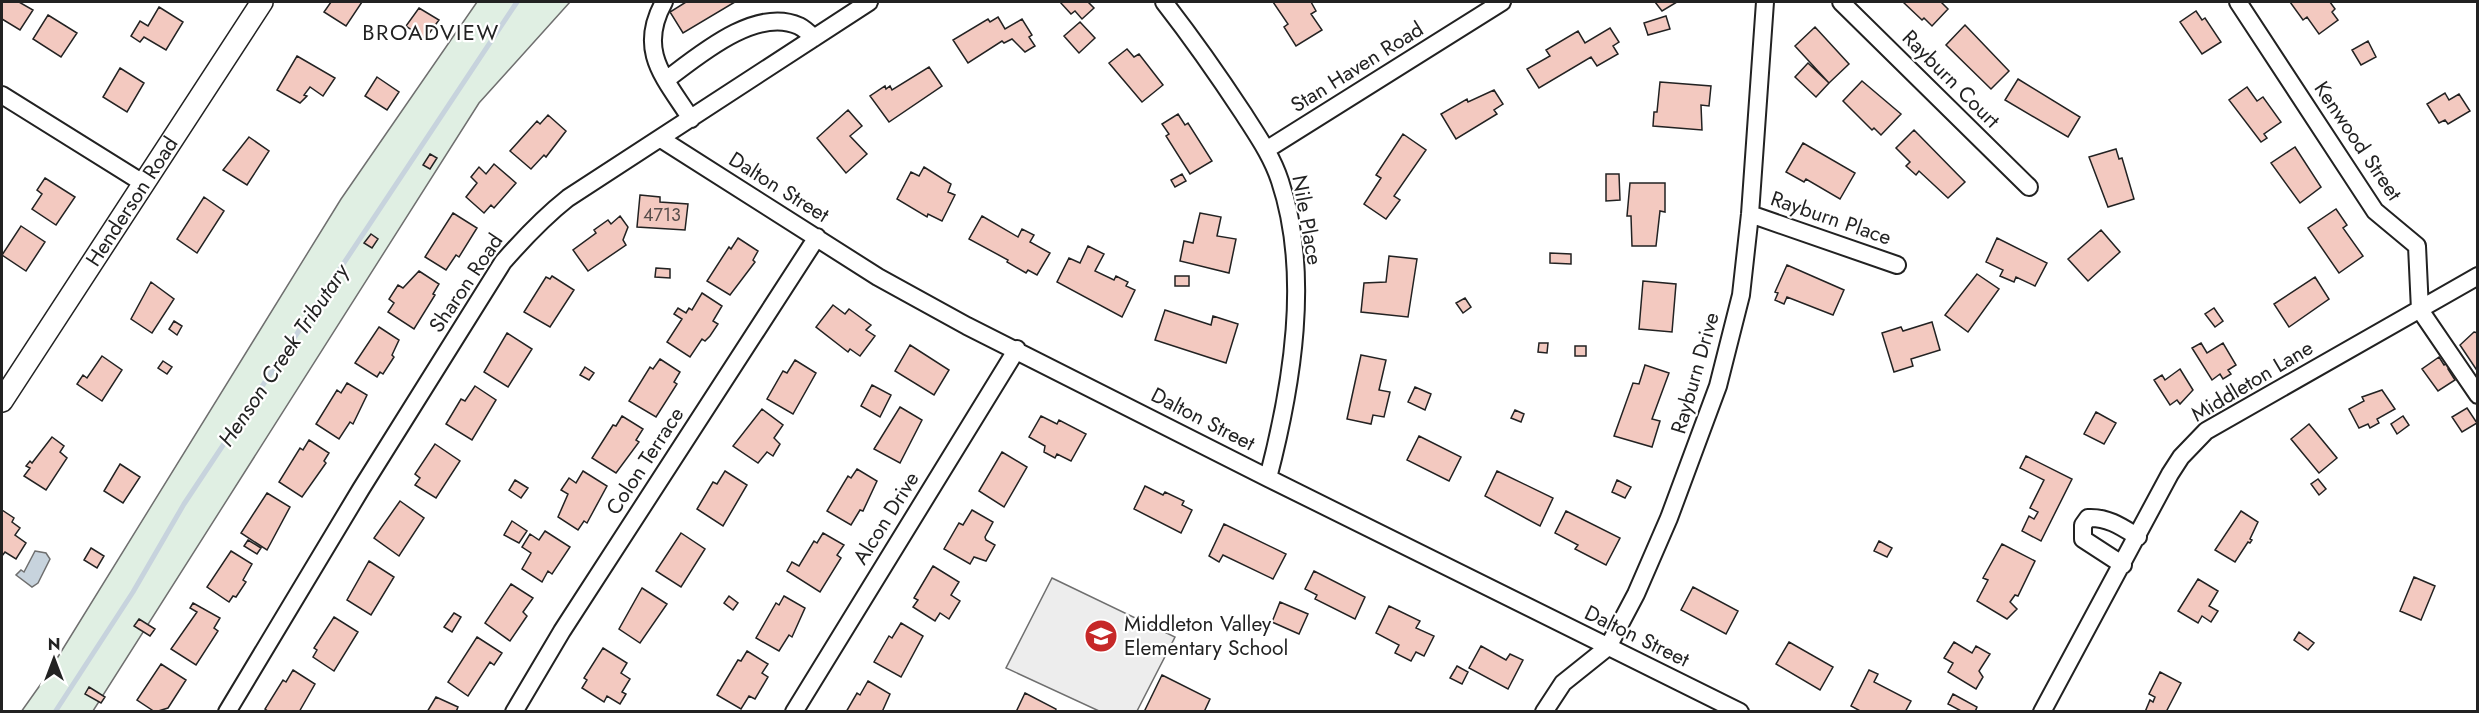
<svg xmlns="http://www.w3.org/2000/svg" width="2479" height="713" font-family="Jost,sans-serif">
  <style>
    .green { fill: #e0efe3; stroke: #6f6f6f; stroke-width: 1.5 }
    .parking { fill: #ededed; stroke: #6f6f6f; stroke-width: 1.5 }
    .water { fill: #c7d3dd; stroke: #6f6f6f; stroke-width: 1.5 }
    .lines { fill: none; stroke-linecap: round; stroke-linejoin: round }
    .stream { stroke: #c7d3dd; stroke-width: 5 }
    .building { fill: #f3c9c0; stroke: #222; stroke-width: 1.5 }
    .minor-casing { stroke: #222; stroke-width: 20 }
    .tertiary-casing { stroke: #222; stroke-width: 24 }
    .minor { stroke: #fff; stroke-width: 16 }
    .tertiary { stroke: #fff; stroke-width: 21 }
    .labels { text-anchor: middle; stroke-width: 4.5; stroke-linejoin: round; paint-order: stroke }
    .number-label { font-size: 18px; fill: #564c4a }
    .street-label { font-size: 21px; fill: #222; stroke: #fff }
    .poi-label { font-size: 21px; fill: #222; stroke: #fff; text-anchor: start }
    .neighbourhood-label { font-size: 22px; letter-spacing: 1.5px; fill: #222; stroke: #fff }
    .water-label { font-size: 22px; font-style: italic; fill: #222; stroke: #fff }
  </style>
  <rect width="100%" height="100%" fill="#fff"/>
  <path class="green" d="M477,2H570L479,103L93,711L21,712L43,681L341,199Z"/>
  <path class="parking" d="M1052,578L1175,637L1137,711H1099L1006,668Z"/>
  <path class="water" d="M35,551L46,553L50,559L38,583L32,587L16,575L21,570L24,572Z"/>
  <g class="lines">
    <path class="stream" d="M55,712L133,592L184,504L517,2"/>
  </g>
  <path class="building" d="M2,2H19L33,10L20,30L2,19Z
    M331,2H362L346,26L324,12Z
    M686,2H735L683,33L670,12Z
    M1060,2H1088L1094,8L1082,19L1075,11L1071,14Z
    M1273,2H1311L1316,11L1311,14L1322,30L1296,46L1284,27L1288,24Z
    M1655,2H1677L1662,11Z
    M1903,2H1941L1948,9L1932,26L1924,18L1922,20Z
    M2290,2H2330L2335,9L2332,12L2338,20L2319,34L2307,17L2303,20Z
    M159,7L183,22L166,50L144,37L140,42L131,36L140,21L148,26Z
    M419,8L439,20L425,39L406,26Z
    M2196,11L2202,20L2205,18L2221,42L2202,54L2180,22Z
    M48,15L77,33L61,57L33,39Z
    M1666,16L1670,29L1648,35L1644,23Z
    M998,17L1005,29L1022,19L1032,35L1029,37L1035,46L1025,52L1012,39L1004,43L1002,41L968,63L953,40L988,19L990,22Z
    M1080,22L1095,38L1079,53L1064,36Z
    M1965,25L2009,71L1991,89L1946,45Z
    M1815,27L1849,64L1829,83L1795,46Z
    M1610,28L1619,42L1613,46L1618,54L1597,66L1591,57L1539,88L1527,69L1550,56L1546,50L1578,31L1585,43Z
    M2368,41L2376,57L2361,65L2352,50Z
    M1127,49L1134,57L1139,54L1163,85L1142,102L1109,63Z
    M297,56L335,78L323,96L310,87L304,95L307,96L300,103L277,90Z
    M1808,63L1829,83L1816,97L1795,77Z
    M929,67L942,86L889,122L870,96L885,86L886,89L890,86L892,90Z
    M120,68L144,83L127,112L103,97Z
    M377,77L399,92L387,110L365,96Z
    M2018,79L2080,117L2068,137L2005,100Z
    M1862,81L1901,114L1881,135L1874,128L1872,130L1843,101Z
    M1660,82L1711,86L1709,106L1701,105L1702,130L1653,126L1654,112H1657Z
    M2247,87L2257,101L2263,97L2281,122L2264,134L2267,138L2261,142L2229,100Z
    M1494,90L1503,104L1494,110L1497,114L1456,139L1441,114L1467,99L1468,102Z
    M2445,93L2449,100L2459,94L2470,111L2448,124L2445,120L2439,123L2427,104Z
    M848,110L862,126L850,136L867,154L846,173L817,138Z
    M1178,114L1185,125L1188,123L1212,161L1190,174L1166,136L1169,134L1162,124Z
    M548,115L566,131L546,157L544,155L531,169L510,151L537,121L540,124Z
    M1914,130L1965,182L1948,198L1919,171L1916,175L1906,166L1910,162L1896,148Z
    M1403,134L1426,150L1394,196L1400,200L1386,219L1364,204L1381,178L1376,175Z
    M249,137L269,151L247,185L223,170Z
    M1803,143L1855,173L1840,199L1806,179L1804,182L1786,172Z
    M2295,147L2321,187L2300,203L2271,163Z
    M2116,149L2119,159L2122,158L2134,199L2108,207L2089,157Z
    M430,154L437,158L430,169L423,165Z
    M494,164L516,183L494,208L491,205L484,213L466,197L477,183L471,177L479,167L486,174Z
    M924,167L951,184L948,192L955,195L942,221L928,214L927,217L897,199L911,172L919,176Z
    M1182,174L1186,181L1175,187L1171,180Z
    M1606,174H1619L1620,200L1606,201Z
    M45,178L75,197L56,225L32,209L42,194L37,190Z
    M1630,183H1665V212L1660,211L1656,246H1632L1631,216H1627Z
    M640,195L660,197V202L688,204L685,230L637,227Z
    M204,197L224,211L197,253L177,239Z
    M2336,209L2347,225L2343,228L2363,256L2339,273L2308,228Z
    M453,213L477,228L459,257L456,255L446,270L425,257Z
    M1200,213L1221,217L1217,236L1236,239L1229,273L1180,261L1184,241L1193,243Z
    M620,216L628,227L623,240L626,245L588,271L573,250L596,233L594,230L608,220L611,224Z
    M982,216L1018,237L1022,229L1034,235L1030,242L1050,253L1037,275L1028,270L1026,273L1007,262L1008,260L969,239Z
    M21,226L45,242L26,271L2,255Z
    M2101,230L2120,252L2088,281L2068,259Z
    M371,234L378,239L372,248L364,243Z
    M738,238L758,251L753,260L755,262L730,295L707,281L729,247L731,249Z
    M1997,238L2047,263L2035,286L2016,277L2014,282L2000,276L2003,270L1986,262Z
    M1088,246L1104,254L1095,271L1114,280L1116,276L1128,282L1126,286L1135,290L1122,317L1057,282L1069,258L1080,263Z
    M1550,253L1571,254V264L1550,263Z
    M1389,256L1417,259L1408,317L1361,312L1364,283L1386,282Z
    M1787,265L1844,290L1833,315L1787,297L1784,304L1775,300L1778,293L1775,292Z
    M656,268L670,269V278L655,277Z
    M419,271L439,284L433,294L435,295L414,329L388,312L394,303L389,299L398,285L403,288Z
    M1977,274L1999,289L1968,332L1945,315Z
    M552,276L574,290L550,327L524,312L546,277L550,279Z
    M1175,276H1189V286H1175Z
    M2315,277L2329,299L2289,327L2274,304Z
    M1643,281L1676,284L1672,332L1639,329Z
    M151,282L174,299L152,333L131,319Z
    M702,293L722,306L713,321L718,324L710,336L705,341L702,339L690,357L667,342L682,319L674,314L678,308L686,313L689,308L692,310Z
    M1465,298L1471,307L1463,313L1456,303Z
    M833,305L845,314L849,309L871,325L866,330L875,336L860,356L850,349L848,352L816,327Z
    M2214,308L2223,321L2215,327L2205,314Z
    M1165,310L1211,325L1213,316L1238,324L1226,363L1155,340Z
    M174,321L182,326L177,335L169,329Z
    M1932,322L1940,350L1911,359L1913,366L1894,372L1882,333L1901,327L1903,331Z
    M379,327L399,340L392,355L394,357L383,374L380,372L377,377L355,363Z
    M2474,332L2478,333V372L2460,345Z
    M507,333L532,349L508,387L484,372Z
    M1539,343H1548L1547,353L1538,352Z
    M2201,343L2207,353L2223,343L2236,365L2228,370L2231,374L2223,379L2220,374L2212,380L2192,348Z
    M910,345L949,370L934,395L895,371Z
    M1575,346H1586V356H1575Z
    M1361,355L1386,360L1379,390L1390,392L1384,417L1373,415L1371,424L1347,419Z
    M102,356L122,370L102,401L77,384L83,375L87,378Z
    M2439,357L2444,365L2448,363L2451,367L2448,369L2455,380L2438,391L2422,369Z
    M660,359L680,372L674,382L677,384L656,417L629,401L650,367L653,369Z
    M795,360L816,373L793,414L767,399L783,371L787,373Z
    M163,361L172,367L167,374L158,368Z
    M1645,365L1669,373L1652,419L1660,421L1652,447L1614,436L1633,383L1639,384Z
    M585,367L594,373L589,380L580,375Z
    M2180,369L2193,390L2180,404L2177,400L2170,405L2154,380L2162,375L2165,380Z
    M347,383L367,395L353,424L350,422L339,439L316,424L337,390L341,393Z
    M872,385L891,395L880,417L861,406Z
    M475,386L496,400L472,440L446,424L461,399L465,401Z
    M1415,387L1431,394L1425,410L1408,402Z
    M2382,390L2395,409L2377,419L2379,423L2370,428L2368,424L2359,428L2349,409L2364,401L2362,397Z
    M900,407L922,420L900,463L874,449Z
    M2467,408L2477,423L2462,432L2452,417Z
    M762,409L783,425L774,438L780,444L773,456L767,452L758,463L733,446Z
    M1515,410L1524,414L1521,422L1511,418Z
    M2096,412L2116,423L2104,444L2084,434Z
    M622,416L643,429L636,440L639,442L616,473L592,458L613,425L616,426Z
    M1041,416L1057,424L1059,420L1086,434L1071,461L1057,454L1055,458L1044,452L1045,446L1029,437Z
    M2403,416L2409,425L2397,434L2391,424Z
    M2309,424L2337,458L2319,473L2291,439Z
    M1419,436L1461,457L1449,481L1407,460Z
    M52,437L64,446L60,452L67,458L46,490L24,476L30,468L26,466L30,461L32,463Z
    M309,440L329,453L324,461L326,463L302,497L279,482L300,448L303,450Z
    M435,444L460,461L436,498L415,485L420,478L415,474Z
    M1002,452L1027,467L1004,507L979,491Z
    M2026,456L2072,479L2041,541L2022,531L2029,516L2034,519L2038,512L2030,508L2044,480L2020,468Z
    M120,464L140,477L123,503L104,491Z
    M857,469L877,481L863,511L860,510L851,525L827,511L848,476L851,478Z
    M583,471L607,486L587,523L584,521L578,530L558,517L568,494L561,490L569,478L576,483Z
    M725,471L747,485L723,526L697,509L713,482L717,484Z
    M1497,471L1553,498L1540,526L1485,496Z
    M2318,479L2326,489L2319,495L2311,484Z
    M515,480L528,488L521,498L509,490Z
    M1617,480L1631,487L1625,498L1612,492Z
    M1145,486L1163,495L1165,492L1184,501L1182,505L1192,510L1181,533L1134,509Z
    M267,493L290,507L267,550L241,533Z
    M400,501L424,518L399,556L374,538Z
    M2,510L14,518L12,522L20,528L15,535L26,543L16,559L5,552L2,556Z
    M972,510L993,522L985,537L986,540L995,545L986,561L974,557L970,564L944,549L959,523L963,525Z
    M1566,511L1620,538L1606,565L1575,549L1578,545L1555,533Z
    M2241,511L2258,522L2250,539L2252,540L2250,543L2248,542L2235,562L2215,550Z
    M512,521L527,531L519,543L504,535Z
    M1224,524L1286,554L1273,579L1223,555L1219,562L1209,556Z
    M545,531L570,547L552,574L548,571L542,582L522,569L531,553L522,547L530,534L539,540Z
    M681,533L705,549L681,587L656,571Z
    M823,533L844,545L837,555L841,558L820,592L787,571L792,562L799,566L814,541L817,543Z
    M248,540L261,548L257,554L244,546Z
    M1879,541L1892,548L1887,557L1874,551Z
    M2002,544L2035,561L2018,596L2015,595L2010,602L2017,609L2007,619L1977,601L1988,580L1983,578Z
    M91,548L104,556L97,568L84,560Z
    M231,551L252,564L243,580L246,582L236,597L233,596L229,602L207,587Z
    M369,561L394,577L371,615L347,600Z
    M933,566L959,582L951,595L960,601L949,619L940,613L935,621L913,607L918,600L914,598Z
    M1314,571L1365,597L1355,619L1315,599L1317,595L1305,589Z
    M2414,577L2435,586L2421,620L2400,611Z
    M2198,579L2218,591L2209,606L2218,611L2211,622L2202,616L2198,623L2178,611Z
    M511,584L533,598L523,612L527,616L510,641L485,623Z
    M1693,587L1738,611L1726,634L1681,610Z
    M642,588L667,604L640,643L619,629Z
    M729,596L738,603L733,610L724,603Z
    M784,596L805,608L792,637L789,635L779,651L756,638L776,603L779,605Z
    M1280,602L1308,614L1299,634L1272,622Z
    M193,603L220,618L214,628L218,631L196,665L171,649L197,612L190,608Z
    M1389,606L1420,621L1416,628L1434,636L1424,656L1416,652L1411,661L1395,653L1399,645L1376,633Z
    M454,613L461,617L452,632L444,627Z
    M334,617L358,632L334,671L313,657L317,650L314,648Z
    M139,619L155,629L150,636L134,626Z
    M901,623L923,636L901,677L874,662L889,636L892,638Z
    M2299,632L2314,643L2308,650L2294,640Z
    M477,637L502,653L494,665L490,662L468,696L448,682Z
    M1789,642L1833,667L1820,690L1776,664Z
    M1954,642L1972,653L1976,646L1990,654L1979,671L1983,677L1976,689L1948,672L1953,663L1944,658Z
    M1481,646L1506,660L1510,654L1523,660L1508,689L1469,668Z
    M603,648L627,663L621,673L630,679L622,692L626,694L620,704L607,696L604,702L582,688L587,680L584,678Z
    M747,651L768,664L762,673L768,677L755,699L749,696L741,709L717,695L738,660L741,661Z
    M161,664L186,680L168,708L155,712L137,700Z
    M1457,666L1468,672L1462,684L1450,678Z
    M293,670L315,684L299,712H269L265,709L283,680L286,682Z
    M1869,670L1878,674L1874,682L1911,701L1905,712H1862L1851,706Z
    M2160,672L2181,683L2166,712H2145L2150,700L2153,702L2155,697L2149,694Z
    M1162,675L1210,699L1204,712H1144Z
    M868,681L890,694L882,712H846L857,693L860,695Z
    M89,687L105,697L101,703L85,694Z
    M1025,693L1056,709L1055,712H1016Z
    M1953,694L1977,707L1975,712H1963L1948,704Z
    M436,697L458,707L456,712H427Z"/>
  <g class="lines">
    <g class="minor-casing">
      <path id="minor" d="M664,2C637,51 664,77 691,119
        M1164,2C1192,38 1218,75 1243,113C1257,135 1272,156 1280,181C1311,274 1292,386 1268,478
        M1841,2L2029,187
        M2238,2L2375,211L2417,246L2420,310L2478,395
        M666,80C698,56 756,6 799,26C805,29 810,34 814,38
        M2,95L143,183
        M661,139L878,277L967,326L1268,478L1740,712
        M1266,150L1502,2
        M1750,214L1897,265
        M2123,565L2083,539V525L2088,518C2108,517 2122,527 2138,537
        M227,712L361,489L503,262C524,238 544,217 568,198L869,2
        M514,712L562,631L817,237
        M794,712L1017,349
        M1544,712L1563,683L1608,647L1636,594L1669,518L1718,386L1741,295L1750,214L1765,2
        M2042,712L2170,474L2181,457L2206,431L2478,276"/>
    </g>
    <g class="tertiary-casing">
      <g id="tertiary">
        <path id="s1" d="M2,401L262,2"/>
      </g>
    </g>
    <use href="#minor" class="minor"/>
    <use href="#tertiary" class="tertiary"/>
  </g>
  <defs>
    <g id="school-disc" transform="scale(1.725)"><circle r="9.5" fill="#c62828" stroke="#fff"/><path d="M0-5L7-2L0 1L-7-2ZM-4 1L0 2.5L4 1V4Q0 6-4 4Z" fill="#fff"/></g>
  </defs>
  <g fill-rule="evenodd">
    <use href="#school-disc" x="1101" y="636"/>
  </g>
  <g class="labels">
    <g class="number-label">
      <text x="662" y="221">4713</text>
    </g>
    <g class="street-label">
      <text transform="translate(1357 67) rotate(-32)" y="7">Stan Haven Road</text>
      <text transform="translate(1951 79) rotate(45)" y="7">Rayburn Court</text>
      <text transform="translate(2358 141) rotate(56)" y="7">Kenwood Street</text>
      <text transform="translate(779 187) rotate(32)" y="7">Dalton Street</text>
      <text dy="7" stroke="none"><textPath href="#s1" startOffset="238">Henderson Road</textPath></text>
      <text transform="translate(1831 218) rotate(19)" y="7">Rayburn Place</text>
      <text transform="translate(1307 220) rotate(80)" y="7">Nile Place</text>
      <text transform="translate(466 283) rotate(-56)" y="7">Sharon Road</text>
      <text transform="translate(1695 373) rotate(-74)" y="7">Rayburn Drive</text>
      <text transform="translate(2252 381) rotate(-31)" y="7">Middleton Lane</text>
      <text transform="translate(1203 419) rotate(27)" y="7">Dalton Street</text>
      <text transform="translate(645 461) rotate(-57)" y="7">Colon Terrace</text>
      <text transform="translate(886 518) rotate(-58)" y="7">Alcon Drive</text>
      <text transform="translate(1637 636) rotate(26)" y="7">Dalton Street</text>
    </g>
    <g class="poi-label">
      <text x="1124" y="631">Middleton Valley<tspan x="1124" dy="24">Elementary School</tspan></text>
    </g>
    <g class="neighbourhood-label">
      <text x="431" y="40">BROADVIEW</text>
    </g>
    <g class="water-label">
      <text transform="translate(283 355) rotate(-56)" y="8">Henson Creek Tributary</text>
    </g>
  </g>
  <rect width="2479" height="713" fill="none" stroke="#222222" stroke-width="6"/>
  <g transform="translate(54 659)" stroke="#ffffff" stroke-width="4.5" paint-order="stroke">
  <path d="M0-4.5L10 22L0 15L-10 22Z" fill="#222222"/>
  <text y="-9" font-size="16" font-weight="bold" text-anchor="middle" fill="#222222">N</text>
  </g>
</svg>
